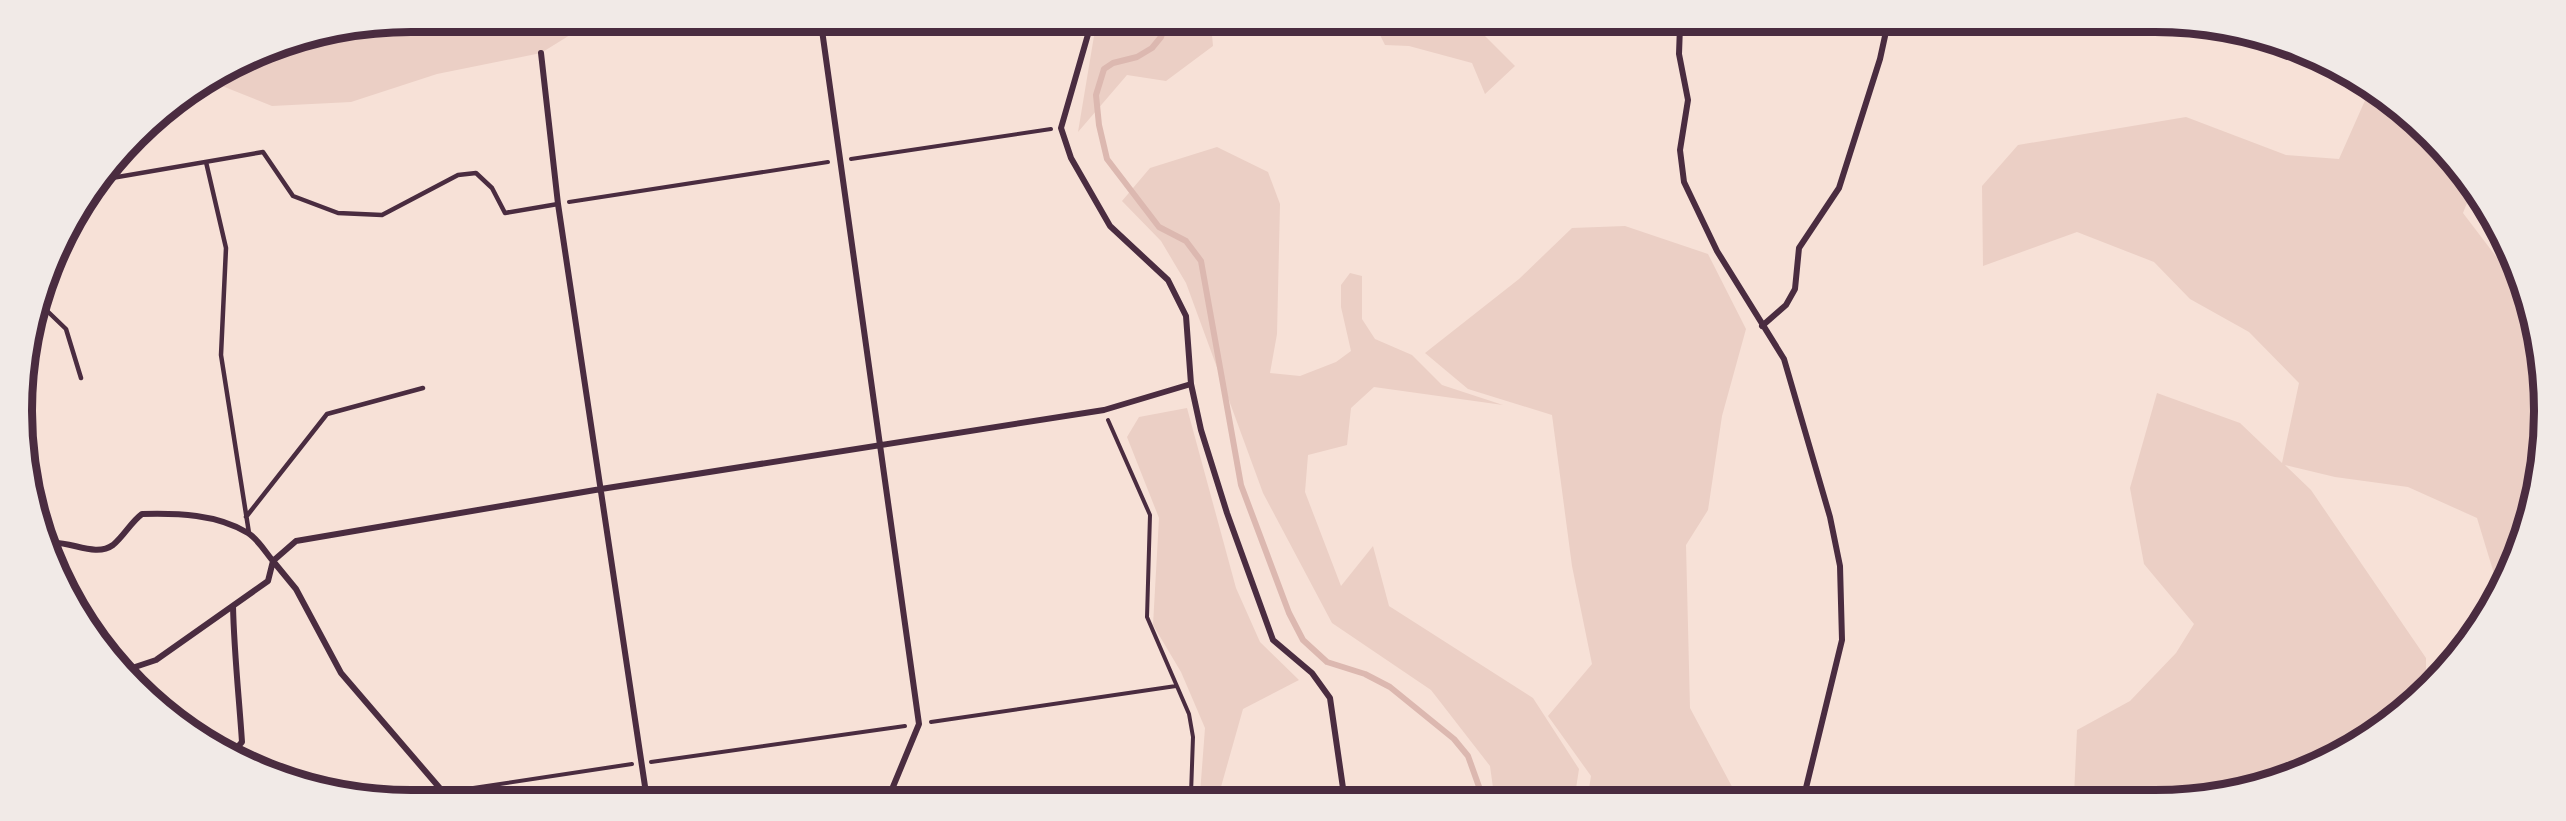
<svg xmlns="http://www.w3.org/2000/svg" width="2566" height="821" font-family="Ubuntu,sans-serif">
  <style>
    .green { fill: #ebcfc5 }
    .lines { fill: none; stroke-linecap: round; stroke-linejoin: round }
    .stream { stroke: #dcb8b0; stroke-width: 6 }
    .path { stroke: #4a2c40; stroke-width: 4 }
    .service { stroke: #4a2c40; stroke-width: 4.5 }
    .minor { stroke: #4a2c40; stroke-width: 6 }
    .rim { fill: none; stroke: #4a2c40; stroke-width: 8 }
  </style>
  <rect width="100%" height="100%" fill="#f7e1d7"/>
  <path class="green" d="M410,21L591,22L541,53L437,74L351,102L272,106L212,82L262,51Z
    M1096,24H1211L1213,46L1166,81L1127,75L1078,132Z
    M1375,25H1474L1515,66L1485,94L1472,63L1409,46L1385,45Z
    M2371,87L2473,188L2463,213L2517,284L2538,335L2537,487L2499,590L2477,518L2408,487L2335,477L2285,465L2311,490L2426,658V687L2413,703L2327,760L2207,797L2074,796L2077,730L2130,701L2176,653L2194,624L2144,564L2130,488L2157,393L2240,423L2282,463L2299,383L2249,332L2190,299L2154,262L2077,232L1983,266L1982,186L2018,145L2186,117L2286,155L2339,159Z
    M1217,147L1268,172L1280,204L1277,334L1270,373L1300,376L1336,362L1351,351L1341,307V285L1350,273L1362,276V319L1375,339L1412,355L1442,385L1503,405L1374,387L1351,408L1347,445L1308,455L1305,492L1341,586L1373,546L1389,606L1533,698L1579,769L1575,795H1494L1490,766L1431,690L1332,623L1263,493L1186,283L1161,241L1122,201L1150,168Z
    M1625,226L1708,254L1746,329L1722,416L1708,510L1686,545L1690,708L1737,796L1588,795L1591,776L1548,716L1592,664L1572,566L1552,415L1468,389L1425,353L1519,279L1572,228Z
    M1187,408L1236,588L1260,642L1299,680L1243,709L1219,794H1200L1205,728L1181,672L1153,625L1159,518L1127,437L1139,417Z"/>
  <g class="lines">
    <path class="stream" d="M1166,24L1161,37L1152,48L1137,57L1113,63L1104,69L1096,95L1099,125L1107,159L1159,227L1186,241L1201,261L1241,485L1289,613L1303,640L1327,662L1365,674L1390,687L1454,739L1468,756L1482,795"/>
    <path class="path" d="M851,159L1051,129
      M569,202L828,162
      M1108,420L1150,515L1147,617L1189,714L1193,737L1191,794
      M931,722L1176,686
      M651,762L905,726
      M453,791L632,764"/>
    <path class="service" d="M206,162L226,248L221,355L249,533
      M106,179L263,152L293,196L338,213L382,215L458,175L476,173L492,188L505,213L558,204
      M41,305L66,329L81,378
      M246,517L327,414L423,388"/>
    <path class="minor" d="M821,23L919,724L890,794
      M1091,24L1061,128L1071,158L1110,226L1168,280L1186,316L1191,384L1201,430L1227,513L1273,640L1312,673L1330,698L1344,795
      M1680,26L1679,54L1688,100L1680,150L1684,182L1717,251L1784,359L1830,517L1840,566L1842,640L1804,796
      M541,53L558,204L646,793
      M1762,326L1786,305L1795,289L1799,248L1839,188L1880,59L1887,27
      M49,543C70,540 95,558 113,545C124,536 131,522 142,514C177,513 217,514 248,533C258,539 266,553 273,561L268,581L156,660L129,669
      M233,606C234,652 239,697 242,742L234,751
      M444,793L341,673L296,589L273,561L296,541L601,489L1104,410L1191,384"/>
  </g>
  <path d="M0 0H2566V821H0ZM411 32H2155A379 379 0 0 1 2534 411V411A379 379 0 0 1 2155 790H411A379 379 0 0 1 32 411V411A379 379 0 0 1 411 32Z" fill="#f1eae7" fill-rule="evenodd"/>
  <path class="rim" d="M411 32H2155A379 379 0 0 1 2534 411V411A379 379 0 0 1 2155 790H411A379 379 0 0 1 32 411V411A379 379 0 0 1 411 32Z"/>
</svg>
